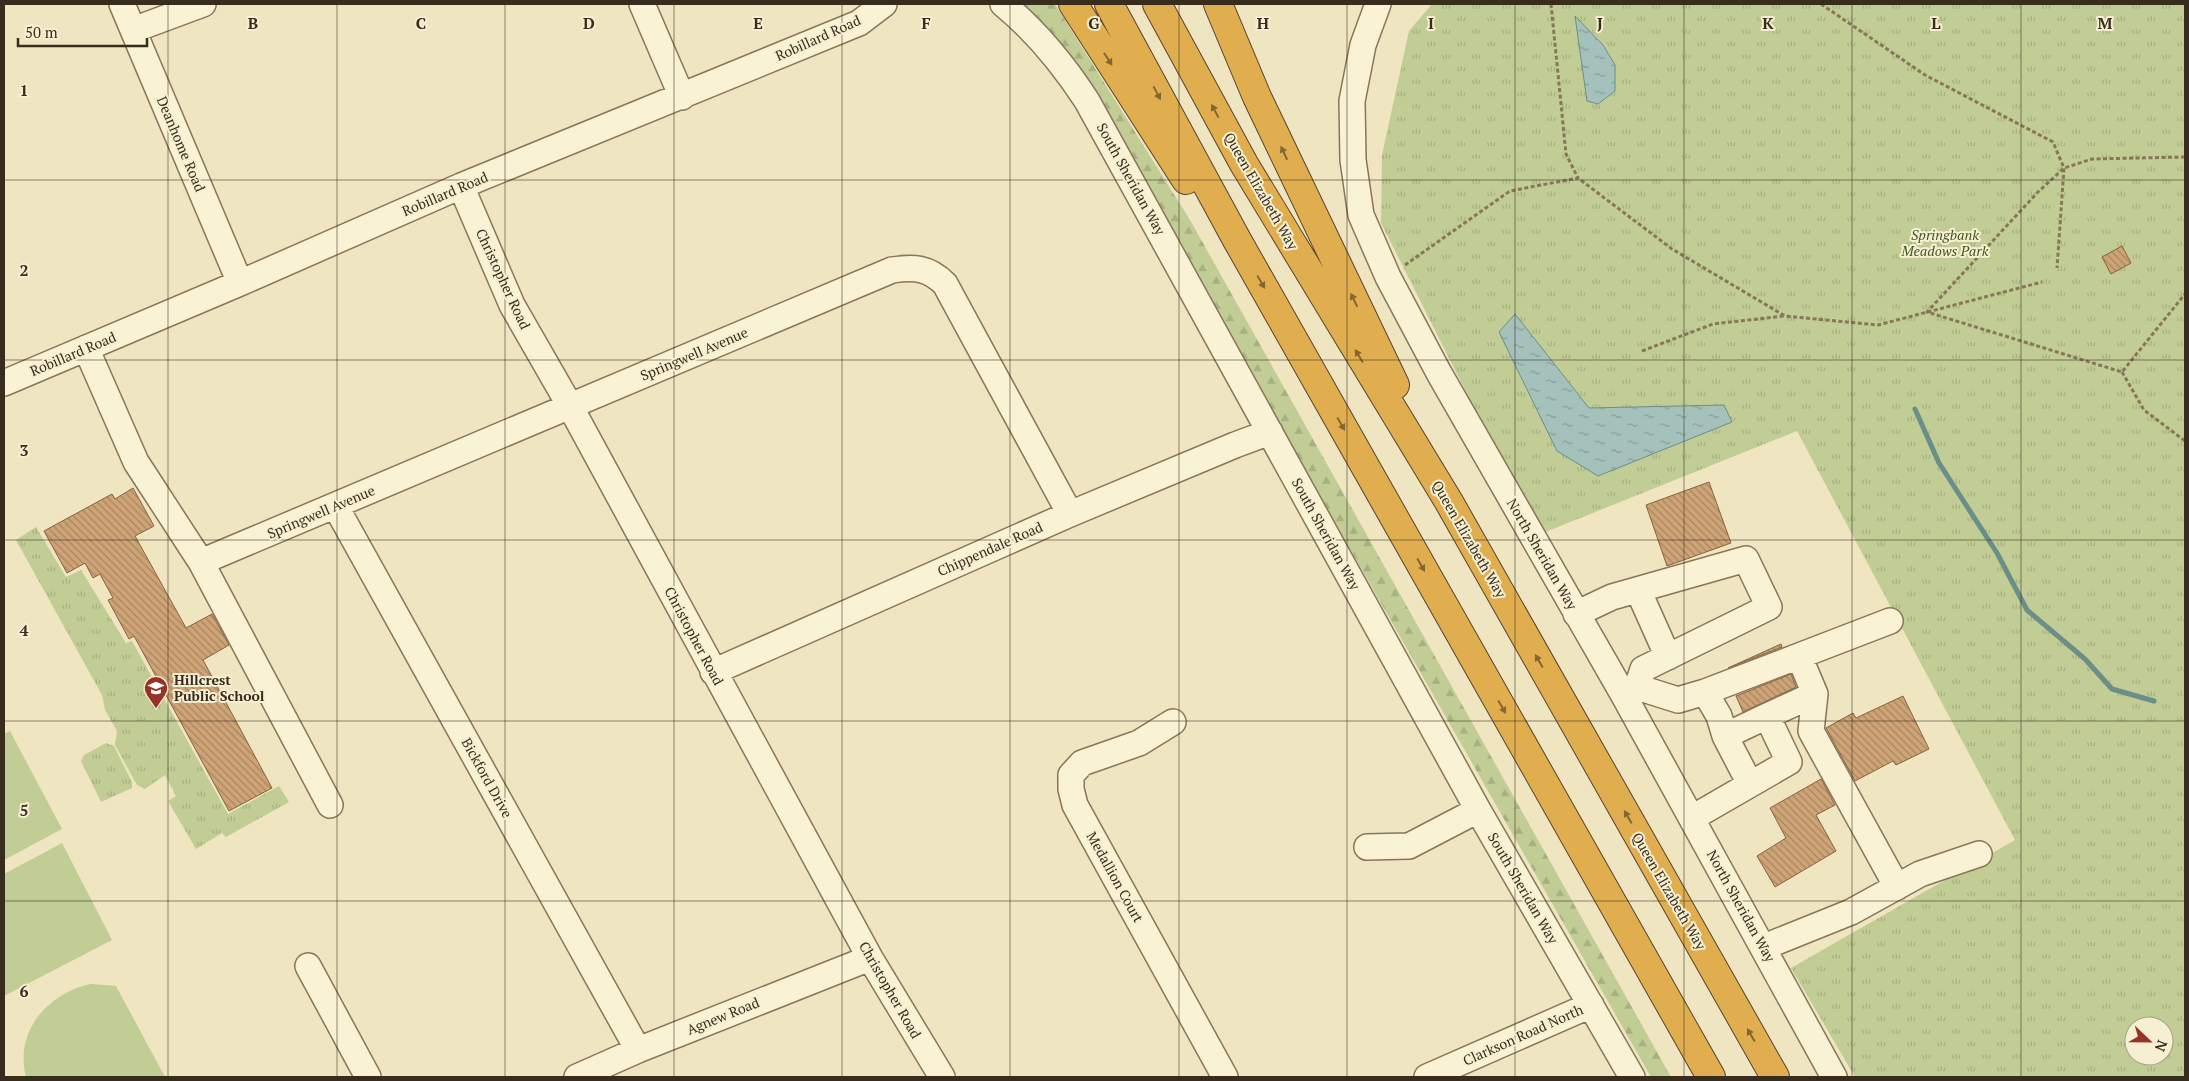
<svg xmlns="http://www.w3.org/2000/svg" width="2189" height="1081" font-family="'PT Serif',serif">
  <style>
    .forest { fill: url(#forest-firs) }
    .park { fill: url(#park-tufts); fill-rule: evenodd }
    .pitch { fill: #c1cd95 }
    .water { fill: url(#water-ripples); stroke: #6a8f89 }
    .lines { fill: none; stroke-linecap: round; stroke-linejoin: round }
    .stream { stroke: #6a8f89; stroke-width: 5 }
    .building { fill: url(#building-back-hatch); stroke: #88623d }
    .minor-casing { stroke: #897658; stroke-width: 28 }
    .highway-casing { stroke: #56442d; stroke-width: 30 }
    .path { stroke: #897658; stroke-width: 3; stroke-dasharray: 4 2.5; stroke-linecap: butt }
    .minor { stroke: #f9f2d4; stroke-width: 25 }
    .highway { stroke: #e1ae4f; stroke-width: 28 }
    .oneway { fill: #846634 }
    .grid { fill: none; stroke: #382c1d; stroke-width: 1; stroke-opacity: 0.55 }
    .labels { text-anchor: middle; stroke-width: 4; stroke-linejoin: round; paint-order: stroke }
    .street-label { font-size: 14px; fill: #382c1d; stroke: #f6efd1 }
    .park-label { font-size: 14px; font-style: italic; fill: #445523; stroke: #f6efd1 }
    .poi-label { font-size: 14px; font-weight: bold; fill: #382c1d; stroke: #f6efd1; text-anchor: start }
    .grid-label { font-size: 16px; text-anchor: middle; font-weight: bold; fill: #382c1d; stroke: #f6efd1; stroke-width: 4; stroke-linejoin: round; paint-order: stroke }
  </style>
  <defs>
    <pattern id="forest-firs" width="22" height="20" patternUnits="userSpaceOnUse" patternTransform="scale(1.25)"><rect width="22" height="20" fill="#c1cd95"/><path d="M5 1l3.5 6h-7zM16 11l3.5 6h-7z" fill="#a7b080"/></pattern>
    <pattern id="park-tufts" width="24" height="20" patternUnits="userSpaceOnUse" patternTransform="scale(1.25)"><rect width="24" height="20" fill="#c1cd95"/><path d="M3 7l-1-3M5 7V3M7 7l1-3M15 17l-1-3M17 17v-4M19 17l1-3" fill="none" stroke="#a7b080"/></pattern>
    <pattern id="water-ripples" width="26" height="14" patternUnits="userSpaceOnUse" patternTransform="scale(1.25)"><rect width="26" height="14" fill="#a4c1bb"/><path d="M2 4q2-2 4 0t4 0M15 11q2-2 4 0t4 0" fill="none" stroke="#879d97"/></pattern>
    <pattern id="building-back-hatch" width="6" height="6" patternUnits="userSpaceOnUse" patternTransform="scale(1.25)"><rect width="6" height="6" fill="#cea376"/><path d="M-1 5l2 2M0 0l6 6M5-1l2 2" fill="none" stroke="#a88560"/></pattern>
  </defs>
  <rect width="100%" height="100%" fill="#efe5c1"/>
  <path class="forest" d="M1019,4H1055L1190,220L1671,1077H1651L1166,226Z"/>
  <path class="park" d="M1432,4H2185V1077H1855L1791,968L2015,840L1797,431L1538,535L1381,223L1382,155L1409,31ZM2134,1026H2164V1056H2134Z
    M36,527L66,577L81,570L126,643L132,641L228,814L279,786L289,802L226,837L222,833L196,849L168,801L176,796L165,775L145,789L137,785L115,745L117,731L105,710L102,695L16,540Z
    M106,743L114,746L132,782V788L101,802L81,761L84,755Z"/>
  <path class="pitch" d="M10,731L62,829L4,860V734Z
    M62,843L112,940L4,996V874Z
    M91,984L116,986L165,1077H26C14,1031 48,993 91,984Z"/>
  <path class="water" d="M1575,16L1603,45L1615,65V91L1598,104L1587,101Z
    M1515,314L1589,408L1724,405L1732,422L1598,476L1557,451L1499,332Z"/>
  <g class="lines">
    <path class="stream" d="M1915,409L1939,463L1997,553L2027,610L2085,659L2112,689L2154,701"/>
  </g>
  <path class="building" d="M2122,246L2131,263L2111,274L2102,257Z
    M1709,482L1731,543L1667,566L1646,505Z
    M133,488L154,526L135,536L186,628L212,614L229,645L203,660L272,788L229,811L134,636L129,639L108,600L113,598L100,574L93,578L85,563L67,573L44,531L112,494L115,499Z
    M1781,644L1782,647L1728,668Z
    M1791,674L1796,687L1743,712L1736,696Z
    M1903,696L1929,749L1896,765L1893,761L1855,781L1826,728L1853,713L1856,718Z
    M1821,779L1835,805L1816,815L1836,851L1775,887L1757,856L1786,838L1770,808Z"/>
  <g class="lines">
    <g class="minor-casing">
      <path id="minor" d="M122,4L240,283
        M642,4L682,97
        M1003,4C1037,32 1063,64 1087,101L1478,810L1632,1077
        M1378,4L1363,45L1352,101L1353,160L1361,215L1388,277L1439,373L1623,694L1834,1077
        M133,30L203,4
        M461,186L512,305L570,406L870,958L942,1077
        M86,348L136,462L201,562L330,805
        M4,383L240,283L461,186L859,23L884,4
        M336,507L638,1050
        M201,562L892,270C914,267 928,267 945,284L1070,514
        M1638,590L1668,657
        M1576,614L1612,597L1746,559L1769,607L1643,669L1637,687L1623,694
        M1799,656L1890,621
        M713,672L1070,514L1235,445L1270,432
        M1637,687L1678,700L1705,692L1799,656L1815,694L1767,716L1789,762L1692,818
        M1705,692L1719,716L1725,736L1750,784
        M1815,694L1811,731L1897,887
        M1173,722L1139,743L1082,763L1071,775V789L1075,805L1225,1077
        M1725,736L1767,716
        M1367,847L1409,846L1478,810
        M1764,947L1851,912L1920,874L1979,854
        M308,966L368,1077
        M577,1077L638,1050L870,958
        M1427,1077L1591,1005"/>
    </g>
    <g class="highway-casing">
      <path id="highway" d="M1073,4L1186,180
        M1109,4L1237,240L1711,1077
        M1157,4L1244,164L1449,502L1775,1077
        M1218,4L1257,97L1395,385"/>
    </g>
    <path class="path" d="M1551,4L1566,154L1578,178
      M1821,4L1925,75L2053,142L2064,168L2057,268
      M2185,157L2092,159L2064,168L2038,192L1927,312L2122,372L2185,294
      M1405,265L1510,191L1578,178L1672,249L1785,316L1878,325L2042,282
      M1642,351L1713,324L1784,316
      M2122,372L2144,410L2185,441"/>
    <use href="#minor" class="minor"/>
    <use href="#highway" class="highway"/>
  </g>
  <defs><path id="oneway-solid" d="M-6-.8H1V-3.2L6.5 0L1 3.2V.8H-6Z" transform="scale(1.25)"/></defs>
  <g class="oneway">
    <use href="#oneway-solid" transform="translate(1108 59) rotate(57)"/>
    <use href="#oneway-solid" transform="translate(1157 93) rotate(62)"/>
    <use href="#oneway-solid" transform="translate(1215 111) rotate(-118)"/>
    <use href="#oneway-solid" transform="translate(1284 153) rotate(-115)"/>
    <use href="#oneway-solid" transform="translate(1261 282) rotate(60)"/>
    <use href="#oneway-solid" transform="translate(1354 300) rotate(-116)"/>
    <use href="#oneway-solid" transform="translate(1359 356) rotate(-121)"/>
    <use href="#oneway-solid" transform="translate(1341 424) rotate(60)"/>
    <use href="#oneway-solid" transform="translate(1421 565) rotate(60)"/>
    <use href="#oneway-solid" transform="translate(1539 661) rotate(-120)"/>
    <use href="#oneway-solid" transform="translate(1502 707) rotate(60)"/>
    <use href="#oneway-solid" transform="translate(1628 817) rotate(-120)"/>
    <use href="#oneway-solid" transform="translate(1751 1035) rotate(-120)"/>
  </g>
  <path class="grid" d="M168,4V1077M337,4V1077M505,4V1077M674,4V1077M842,4V1077M1010,4V1077M1179,4V1077M1347,4V1077M1515,4V1077M1684,4V1077M1852,4V1077M2021,4V1077M4,180H2185M4,360H2185M4,540H2185M4,721H2185M4,901H2185"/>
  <defs>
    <g id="school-pin" transform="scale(1.25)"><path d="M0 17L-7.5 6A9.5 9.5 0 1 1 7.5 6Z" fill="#993127" stroke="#f6efd1"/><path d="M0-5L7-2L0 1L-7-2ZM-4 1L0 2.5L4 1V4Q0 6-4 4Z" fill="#fff"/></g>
  </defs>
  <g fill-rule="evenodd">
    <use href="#school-pin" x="156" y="688"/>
  </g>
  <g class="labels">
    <g class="street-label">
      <text transform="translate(818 38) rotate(-24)" y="5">Robillard Road</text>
      <text transform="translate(181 144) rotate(67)" y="5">Deanhome Road</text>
      <text transform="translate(1131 179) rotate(61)" y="5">South Sheridan Way</text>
      <text transform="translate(1261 191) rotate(60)" y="5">Queen Elizabeth Way</text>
      <text transform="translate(445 194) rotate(-23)" y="5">Robillard Road</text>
      <text transform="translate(503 279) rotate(65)" y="5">Christopher Road</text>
      <text transform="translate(73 354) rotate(-23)" y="5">Robillard Road</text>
      <text transform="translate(694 354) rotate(-23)" y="5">Springwell Avenue</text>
      <text transform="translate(321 512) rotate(-23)" y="5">Springwell Avenue</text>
      <text transform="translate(1326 534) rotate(61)" y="5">South Sheridan Way</text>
      <text transform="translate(1469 539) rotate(60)" y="5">Queen Elizabeth Way</text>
      <text transform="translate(990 549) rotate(-24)" y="5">Chippendale Road</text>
      <text transform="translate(1542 554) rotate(60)" y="5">North Sheridan Way</text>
      <text transform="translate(694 636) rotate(62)" y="5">Christopher Road</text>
      <text transform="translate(487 778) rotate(61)" y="5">Bickford Drive</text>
      <text transform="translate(1115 877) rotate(61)" y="5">Medallion Court</text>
      <text transform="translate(1523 888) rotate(60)" y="5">South Sheridan Way</text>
      <text transform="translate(1669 891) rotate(60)" y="5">Queen Elizabeth Way</text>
      <text transform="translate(1741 906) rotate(61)" y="5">North Sheridan Way</text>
      <text transform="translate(890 990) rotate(60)" y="5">Christopher Road</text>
      <text transform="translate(723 1016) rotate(-22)" y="5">Agnew Road</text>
      <text transform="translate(1523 1035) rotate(-24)" y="5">Clarkson Road North</text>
    </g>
    <g class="park-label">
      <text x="1945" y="240">Springbank<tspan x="1945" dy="16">Meadows Park</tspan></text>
    </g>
    <g class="poi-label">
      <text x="174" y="685">Hillcrest<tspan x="174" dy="16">Public School</tspan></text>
    </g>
  </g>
  <g class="grid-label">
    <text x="253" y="29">B</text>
    <text x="421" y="29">C</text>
    <text x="589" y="29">D</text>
    <text x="758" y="29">E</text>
    <text x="926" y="29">F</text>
    <text x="1094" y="29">G</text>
    <text x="1263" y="29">H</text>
    <text x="1431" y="29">I</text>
    <text x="1600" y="29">J</text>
    <text x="1768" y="29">K</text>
    <text x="1936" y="29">L</text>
    <text x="2105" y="29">M</text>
    <text x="24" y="96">1</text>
    <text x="24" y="276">2</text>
    <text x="24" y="456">3</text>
    <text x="24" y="636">4</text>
    <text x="24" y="816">5</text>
    <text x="24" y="997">6</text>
  </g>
  <rect width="2189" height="1081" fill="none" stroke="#382c1d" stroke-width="10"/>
  <g transform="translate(2149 1041) rotate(112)"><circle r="24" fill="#f6efd1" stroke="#aaa189"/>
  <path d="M0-4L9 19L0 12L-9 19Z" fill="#993127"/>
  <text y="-8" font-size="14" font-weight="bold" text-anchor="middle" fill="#382c1d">N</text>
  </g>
  <path d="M18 38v8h129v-8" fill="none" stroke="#382c1d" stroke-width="2.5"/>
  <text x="25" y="38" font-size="15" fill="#382c1d" stroke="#f6efd1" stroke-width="4" paint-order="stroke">50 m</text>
</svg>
